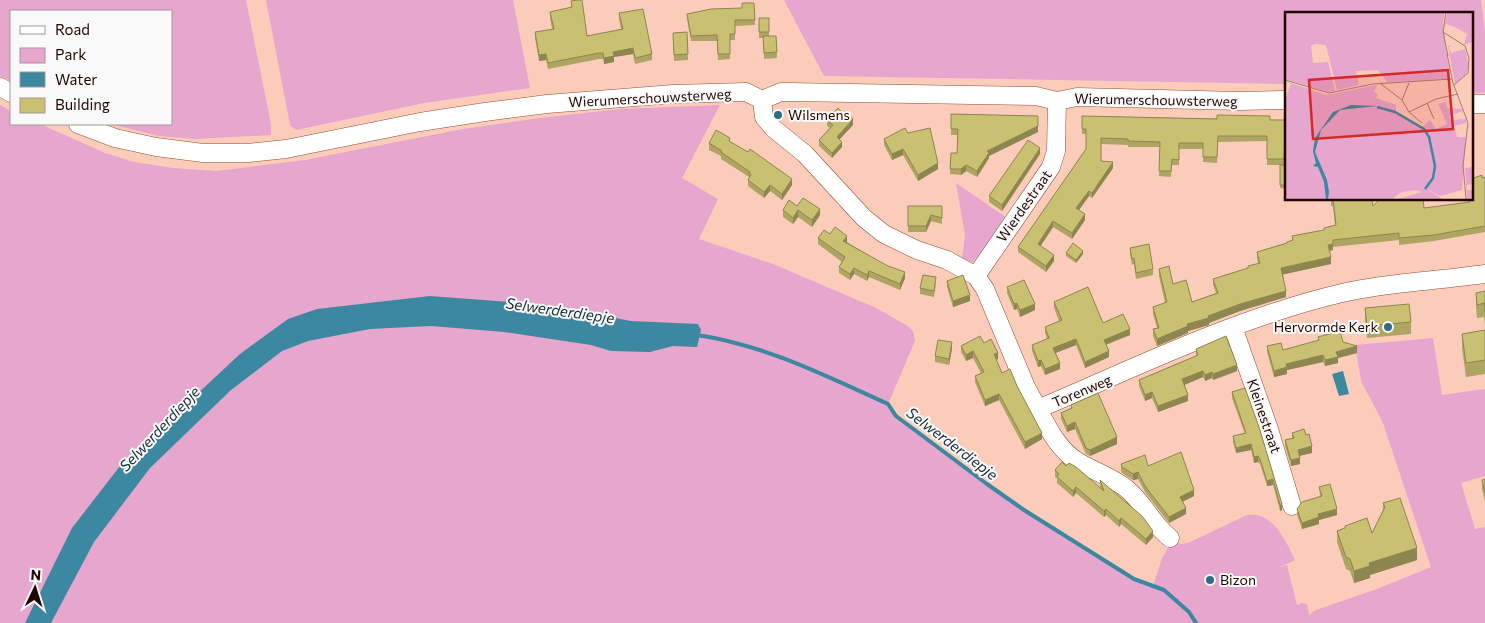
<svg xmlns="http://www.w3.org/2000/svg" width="1485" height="623" font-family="Commissioner,sans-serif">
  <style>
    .green { fill: #e6a6cd }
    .water { fill: #3c88a0 }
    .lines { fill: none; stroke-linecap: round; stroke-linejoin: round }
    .stream { stroke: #3c88a0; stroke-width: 4 }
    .minor-casing { stroke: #934f33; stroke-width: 19 }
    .minor { stroke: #fff; stroke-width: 18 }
    .wall { fill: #aea562 }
    .shaded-wall { fill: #8d8650 }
    .building { fill: #cac072; stroke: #8d8650 }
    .poi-dot { fill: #2e6e82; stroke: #f9f9f9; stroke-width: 2 }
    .labels { text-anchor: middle; stroke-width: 4; stroke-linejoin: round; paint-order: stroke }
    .street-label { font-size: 14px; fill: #220701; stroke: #f9f9f9 }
    .poi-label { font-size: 14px; fill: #220701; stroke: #f9f9f9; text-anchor: start }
    .water-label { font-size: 15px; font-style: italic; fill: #162e37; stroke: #f9f9f9 }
    .inset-river { fill: none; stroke: #3c88a0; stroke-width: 2.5 }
    .inset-road { fill: none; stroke: #a57d70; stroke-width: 1 }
    .view { fill: #d62828; fill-opacity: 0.15; stroke: #d62828; stroke-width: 2.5 }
    .inset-edge { fill: none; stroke: #220701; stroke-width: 2.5 }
  </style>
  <rect width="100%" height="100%" fill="#fcccba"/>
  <path class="green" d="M0,0H246L271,124V135L195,139L159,136L110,124H171V11H11V81L0,76Z
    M266,0H513L530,88L424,103L296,130L290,125Z
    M784,0H1481L1485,32V93H1471V14H1286V84L824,76Z
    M0,105L11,111V124H40L105,153L134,162L173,168L216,171L305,160L463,129L540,118L620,109L720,105L682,178L718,199L699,239L773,264L876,308L906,325L913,331L915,341L888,404L896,416L954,458L987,484L1134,579L1153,586L1162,558L1172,541L1181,544L1188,543L1247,515C1273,511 1286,541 1295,560L1278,568L1287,565L1297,605L1302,603L1307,604L1309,615L1316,610L1377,589L1431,567L1383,423L1361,381L1355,345L1433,338L1442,395L1485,389V476L1461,483L1475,529L1485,527V623H0Z
    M956,183L1007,218L975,260L972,262L962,259L965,235Z"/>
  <path class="water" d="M430,296L548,305L631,321L698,324L701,330L697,347L673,346L650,352L611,351L591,345L504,332L431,326L370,329L308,341L282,351L231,390L150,468L94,542L51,623H25L72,528L120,466L240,354L288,319L317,309Z
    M1343,371L1349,394L1339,396L1332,374Z"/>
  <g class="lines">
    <path class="stream" d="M697,335C765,345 826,376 888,404L896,416L987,484L1024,510L1134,579L1164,590L1189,612L1196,623"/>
    <g class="minor-casing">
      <path id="minor" d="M0,87L11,93
        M762,100L764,117L773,128L805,154L864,218L884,234L917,250L947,260L976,276L985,289L1026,387L1038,409C1137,367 1236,318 1342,293C1388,282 1438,281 1485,274
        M762,100L781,92H788L1036,96L1057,101L1077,97L1240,101L1286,100
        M1471,104H1485
        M78,124L115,138L156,147L203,153H248L286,149L420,122L485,112L547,104L673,94L746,92L762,100
        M976,276L1051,167L1056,151L1057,101
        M1233,327L1269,429L1292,506
        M1038,409C1048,428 1058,449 1077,461C1093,471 1112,477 1127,489C1144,503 1153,525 1170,538"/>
    </g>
    <use href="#minor" class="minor"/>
  </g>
  <path class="wall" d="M571,1L587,36L621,29L619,19V13L652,54V60L635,64L633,54L614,57V62L604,64L603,59H599L548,69L546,60L539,61L535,38V32L552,29L550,18V12L571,7Z
    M754,3L755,25L735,26V40H730V59L718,60L717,41H691L687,19V14L742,8Z
    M759,18H769V36H776L777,58L764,59L763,38H759Z
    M687,32L688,60L674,61L673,33Z
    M951,114L1038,116V132L989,156V158L977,177L966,171L961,175L950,174L951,153H957L958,135H951Z
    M1082,116L1286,120V143H1285L1284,165H1286V189L1280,188V165H1267V141L1218,142L1217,163L1203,162V149H1179V165H1172L1171,177L1159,176L1160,147H1128V145L1101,144V161L1113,168L1092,198L1089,196L1079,210L1085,220L1072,239L1053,227L1040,246L1054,261L1046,272L1018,252V247L1086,149V134H1082Z
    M827,120L853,125L840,139L842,147L832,158L819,146V140L830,128L827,126Z
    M908,133L938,169L918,181L903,155L892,160L884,145V139Z
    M730,142L792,185L782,200L770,191L764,198L748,186V180L749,177L721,159V156L709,150V143Z
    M1040,154L1002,211L989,202V196Z
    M1485,177V232L1434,241L1399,245V240L1333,247V250L1329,251L1331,264L1283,274L1286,297L1240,311L1209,323V325L1188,331V333L1157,346L1153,336V329L1157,328L1153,314V307L1165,303L1159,276V269L1192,302L1216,293L1213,285V279L1248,268V266L1258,264L1257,258V252L1287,243L1292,240V236L1324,230V228L1335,225L1333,206H1331V199L1373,206L1406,200L1424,208L1469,202V199H1471L1482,178Z
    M797,206L820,215L812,227L798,217L793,224L783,217V210Z
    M908,206H942V224L931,221L926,232H908Z
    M830,234L847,242L905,278L900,290L869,277L867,281L854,274L850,280L839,273V267L842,262L818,244V238Z
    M1130,248L1153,269V275L1136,279L1134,264L1132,265L1130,254Z
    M1066,253L1083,254L1076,263L1066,256Z
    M947,281L970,301L953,307L947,287Z
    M936,283L934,297L920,294V288Z
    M1007,287L1035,310L1020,317L1017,309L1014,310L1007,293Z
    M1485,291V326L1484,317L1477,318L1476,307V293Z
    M1054,302L1103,323L1130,335L1106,345L1109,357L1085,368L1076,345L1055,353L1060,369L1045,375L1041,366L1038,367L1032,351V345L1047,339L1045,333V327L1059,321L1054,308Z
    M1365,308L1411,322V334L1367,338L1365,320Z
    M1485,330V374L1466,377L1462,348V334Z
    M1318,337L1343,342L1357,353L1338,358V363L1325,366L1323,362L1287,370V374L1274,377L1267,352V346L1283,350L1318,341Z
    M984,343L998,359L996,360L1002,373L1017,386L1042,439L1025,449L999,400L985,406L975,382V376L981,373L973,358L966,361L961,352V346Z
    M952,349L949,365L935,362V356Z
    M1196,349L1237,371L1213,380L1212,378L1205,381L1203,377L1184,385L1188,401L1158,412L1152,398L1145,401L1139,386V380L1196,356Z
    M1245,388L1282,510L1280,511L1273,485L1267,486L1260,464L1258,462L1254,463L1251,450L1236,453L1233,442V436L1245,434L1232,398V392Z
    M1071,405L1117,444L1090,456L1086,454L1075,429L1067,432L1061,419V413L1071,408Z
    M1292,433L1312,453L1299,456L1300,464L1291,466L1285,446V440L1292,438Z
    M1121,464L1148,466L1194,496L1182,502L1186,514L1169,523L1145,492L1138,479L1133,480L1122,473L1121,470Z
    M1066,466L1100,488V480L1153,537L1146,545L1121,524L1119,527L1106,515L1104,517L1076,493L1073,497L1057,483V478L1055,477V470Z
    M1485,479V502L1482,489V480Z
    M1319,487L1337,515L1319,520V524L1302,529L1297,515V509L1320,496Z
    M1383,503L1417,560L1370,575V578L1354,583L1350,571L1346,569L1337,542V531L1345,528V526L1372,533L1383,510Z"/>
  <path class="shaded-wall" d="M633,48V54L614,57V62L604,64V58L613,52Z
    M546,54V60L539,61V55Z
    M853,119V125L837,142V137Z
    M1038,126V132L989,156V158L977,177V171L987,151Z
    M842,142V147L832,158V153Z
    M1040,148V154L1002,211V205Z
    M903,149V155L892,160V154Z
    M1113,162V168L1092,198V193Z
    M938,163V169L918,181V175Z
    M966,165V171L961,175V169Z
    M792,179V185L782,200V194Z
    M770,185V191L764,198V192Z
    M1089,191V196L1076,214V208Z
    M820,209V215L812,227V220Z
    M798,210V217L793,224V218Z
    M1085,214V220L1072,239V233Z
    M931,215V221L926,232V226Z
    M1053,221V227L1038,250V244Z
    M847,236V242L843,247V241Z
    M1333,244V250L1328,251V245Z
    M1083,251V254L1076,263V260Z
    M1054,255V261L1046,272V266Z
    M1331,257V264L1281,275V268Z
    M854,268V274L850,280V274Z
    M869,271V277L867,281V275Z
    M905,272V278L900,290V284Z
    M1286,291V297L1240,311L1209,323V325L1188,331V333L1157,346V339L1187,324L1240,304Z
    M970,295V301L953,307V301Z
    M1017,303V309L1014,310V304Z
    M1035,304V310L1020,317V310Z
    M1130,329V335L1104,345V340Z
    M1076,339V345L1053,354V348Z
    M952,342V349L949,365V359Z
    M1357,346V353L1338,358V363L1325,366V360L1336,352Z
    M973,351V358L966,361V355Z
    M1109,351V357L1085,368V362Z
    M998,353V359L994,361V354Z
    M1323,355V362L1287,370V374L1274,377V371L1286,364Z
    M1041,360V366L1038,367V361Z
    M1060,363V369L1045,375V369Z
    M1237,365V371L1213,380V374Z
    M1203,371V377L1182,386V379Z
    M1212,372V378L1205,381V375Z
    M1152,392V398L1145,401V395Z
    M999,394V400L985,406V400Z
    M1188,395V401L1158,412V406Z
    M1075,422V429L1067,432V426Z
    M1042,433V439L1025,449V442Z
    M1117,437V444L1090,456V450Z
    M1251,444V450L1236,453V448Z
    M1312,446V453L1298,456V450Z
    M1258,456V462L1254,463V457Z
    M1300,458V464L1291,466V460Z
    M1138,472V479L1133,480V474Z
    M1273,479V485L1267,486V481Z
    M1076,487V493L1073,497V491Z
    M1194,490V496L1180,503V497Z
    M1282,504V510L1280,511V505Z
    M1186,508V514L1169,523V517Z
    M1106,509V515L1104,517V511Z
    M1337,509V515L1319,520V524L1302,529V523L1318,514Z
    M1121,518V524L1119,527V521Z
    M1153,531V537L1146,545V539Z
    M1417,548V560L1370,575V578L1354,583V571L1369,563Z"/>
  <path class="building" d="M577,0H582L587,36L623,29L619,13L643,9L652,54L635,58L633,48L613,52L614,56L604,58L603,53H599L548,63L546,54L539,55L535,32L554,29L550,12L572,7L571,1Z
    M742,3H754L755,20H735V34H730V54H718L717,35L691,36L687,14L711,9L742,8Z
    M759,18H769V32H759Z
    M687,32L688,54L674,55L673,33Z
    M763,36H776L777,52L764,53Z
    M838,108L843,113L845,111L853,119L837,137L842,142L832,153L819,140L833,125L827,120Z
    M951,114L1038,116V126L987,151L989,153L977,171L966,165L961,169H950L951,153H957L958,129H951Z
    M1217,115L1270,116V120H1286V137H1285L1284,159H1267V136H1218L1217,157H1203V143H1179V160L1172,159L1171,171H1159L1160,142L1128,141V139L1101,138V161L1113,162L1092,193L1089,191L1076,208L1085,214L1072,233L1053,221L1038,244L1054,255L1046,266L1018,247L1086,149V129H1082V116L1217,119Z
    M905,128L908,133L930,128L938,163L918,175L903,149L892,154L884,139Z
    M716,130L730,138L729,141L748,152L750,149L792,179L782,194L770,185L764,192L748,180L751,175L749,174L750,172L721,152L722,151L709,143Z
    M1028,140L1040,148L1002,205L989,196Z
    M1280,165H1286V185H1280Z
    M1482,175V178L1485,177V226L1434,235L1399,238V233L1333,240V244L1328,245L1331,257L1281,268L1286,291L1240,304L1208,316L1209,318L1187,324L1188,326L1157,339L1153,329L1159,328L1153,307L1167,302L1159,269L1169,266L1173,284L1186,280L1192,302L1218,293L1213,279L1248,268V266L1260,263L1257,252L1287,243V242L1293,240L1292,236L1324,230V228L1336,225L1333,199H1331H1372L1373,206L1380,199H1405L1406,200L1423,199L1424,208L1470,202L1469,199H1471V179Z
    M803,198L820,209L812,220L798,210L793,218L783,210L789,200L797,206Z
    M908,206H942V218L931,215L926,226H908Z
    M835,227L847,236L843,241L888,266L905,272L900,284L869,271L867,275L854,268L850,274L839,267L845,257L818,238L824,230L830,234Z
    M1073,243L1083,251L1076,260L1066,253Z
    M1149,244L1153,269L1136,273L1134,258L1132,259L1130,248Z
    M923,275L936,277L934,291L920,288Z
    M963,275L970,295L953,301L947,281Z
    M1024,280L1035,304L1020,310L1017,303L1014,304L1007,287Z
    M1088,287L1103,323L1123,314L1130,329L1104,340L1109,351L1085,362L1076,339L1053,348L1060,363L1045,369L1041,360L1038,361L1032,345L1049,338L1045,327L1062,320L1054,302Z
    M1485,291V312L1484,303L1477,305L1476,293Z
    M1409,304L1411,322L1367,326L1365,308Z
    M1485,330V360L1466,363L1462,334Z
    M1340,331L1343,342L1357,346L1336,352L1338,357L1325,360L1323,355L1286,364L1287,367L1274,371L1267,346L1281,343L1283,350L1319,340L1318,337Z
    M980,336L984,343L991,339L998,353L994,354L1002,373L1010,369L1017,386L1042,433L1025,442L999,394L985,400L975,376L984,372L973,351L966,355L961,346Z
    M1226,336L1237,365L1213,374L1212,372L1205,375L1203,371L1182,379L1188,395L1158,406L1152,392L1145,395L1139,380L1198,355L1196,349Z
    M938,340L952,342L949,359L935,356Z
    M1245,388L1259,427L1282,504L1280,505L1273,479L1267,481L1260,459L1258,456L1254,457L1251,444L1236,448L1233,436L1246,433L1232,392Z
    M1098,393L1117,437L1090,450L1086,448L1075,422L1067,426L1061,413L1072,408L1071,405Z
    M1304,429L1306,435L1309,434L1312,446L1298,450L1300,458L1291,460L1285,440L1294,438L1292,433Z
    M1181,452L1194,490L1180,497L1186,508L1169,517L1145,486L1138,472L1133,474L1122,467L1121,464L1145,455L1148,466Z
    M1062,462L1066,466L1069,463L1076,467L1104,491L1100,480L1142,516L1153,531L1146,539L1121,518L1119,521L1106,509L1104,511L1076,487L1073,491L1057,477L1059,474L1055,470Z
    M1485,479V493L1482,480Z
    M1330,484L1337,509L1318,514L1319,517L1302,523L1297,509L1302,502L1322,496L1319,487Z
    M1400,498L1417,548L1369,563L1370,566L1354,571L1350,559L1346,557L1337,531L1345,528V526L1367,518L1372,533L1385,507L1383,503Z"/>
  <g class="poi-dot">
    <circle cx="778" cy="115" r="5"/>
    <circle cx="1388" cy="327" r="5"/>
    <circle cx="1210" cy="580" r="5"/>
  </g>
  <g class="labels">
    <g class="street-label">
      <text transform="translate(650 98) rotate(-3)" y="5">Wierumerschouwsterweg</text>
      <text transform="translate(1156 100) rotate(1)" y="5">Wierumerschouwsterweg</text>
      <text transform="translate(1024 206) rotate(-55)" y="5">Wierdestraat</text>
      <text transform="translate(1082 391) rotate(-23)" y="5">Torenweg</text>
      <text transform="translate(1264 416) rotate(71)" y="5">Kleinestraat</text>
    </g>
    <g class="poi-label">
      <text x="788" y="120">Wilsmens</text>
      <text x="1378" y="332" text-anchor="end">Hervormde Kerk</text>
      <text x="1220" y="585">Bizon</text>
    </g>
    <g class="water-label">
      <text transform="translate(560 311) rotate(8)" y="5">Selwerderdiepje</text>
      <text transform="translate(160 429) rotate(-47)" y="5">Selwerderdiepje</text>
      <text transform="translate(952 444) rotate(37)" y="5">Selwerderdiepje</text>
    </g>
  </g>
  <g transform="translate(1285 12)">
    <rect width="188" height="188" fill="#fcccba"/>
    <path d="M0,0H160L158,10L165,67L102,70L93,58L71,59L74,73L52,78L41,33L30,32L26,34L28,51L43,50L50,79L43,80L0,67ZM162,0H187V30L179,33L182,22L170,15L161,12L159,18ZM168,33L164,35L166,41L180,37L184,55L181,62L170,72L163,34ZM6,71L41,83L92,73L89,80L93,82L91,86L111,93V101L136,116L145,108L151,117L162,112L153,92L161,90L162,96L177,97L178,99L164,104L166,108L181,107V111L169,114L172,125H181L177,178L155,184L141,176L157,187H113L137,180L132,178L117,180L107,187H0V89ZM187,155V172L182,173V178H187V187H182L180,156Z" fill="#e6a6cd"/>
    <path d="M66,93L92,94L55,98L36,118L30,140L42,168L44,180L43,187H41L39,170L33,155L28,154L31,151L28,139L30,126L48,100Z" fill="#3c88a0"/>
    <path class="inset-river" d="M92,95L110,100L139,117L144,125L150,154L148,166L140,177"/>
    <path class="inset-road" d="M161,0L158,20L163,44M158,20L180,34L184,46L183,61L169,73M162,42L168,71L183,111L178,153L181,187M0,68L44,81L88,72L167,67M96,72L117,88L124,100L151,87L173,82M117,88L124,71M142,91L149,107M124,100L137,111"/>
    <path class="view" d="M163,58L168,117L28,127L24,68Z"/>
    <rect width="188" height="188" class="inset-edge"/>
  </g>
  <rect x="10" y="10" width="162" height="115" fill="#f9f9f9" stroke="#a39896"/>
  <rect x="20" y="26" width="25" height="8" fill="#ffffff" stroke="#a39896"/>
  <text x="55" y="35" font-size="15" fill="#220701">Road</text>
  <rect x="20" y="48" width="25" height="15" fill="#e6a6cd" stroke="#a39896"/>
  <text x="55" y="60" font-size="15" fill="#220701">Park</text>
  <rect x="20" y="72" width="25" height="15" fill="#3c88a0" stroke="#a39896"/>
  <text x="55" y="85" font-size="15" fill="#220701">Water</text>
  <rect x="20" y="98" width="25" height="15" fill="#cac072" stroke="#a39896"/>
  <text x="55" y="110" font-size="15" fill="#220701">Building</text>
  <g transform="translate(35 588) rotate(4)" stroke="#f9f9f9" stroke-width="4" paint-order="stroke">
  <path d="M0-4L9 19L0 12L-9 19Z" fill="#220701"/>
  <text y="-8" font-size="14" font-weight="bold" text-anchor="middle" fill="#220701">N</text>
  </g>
</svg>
